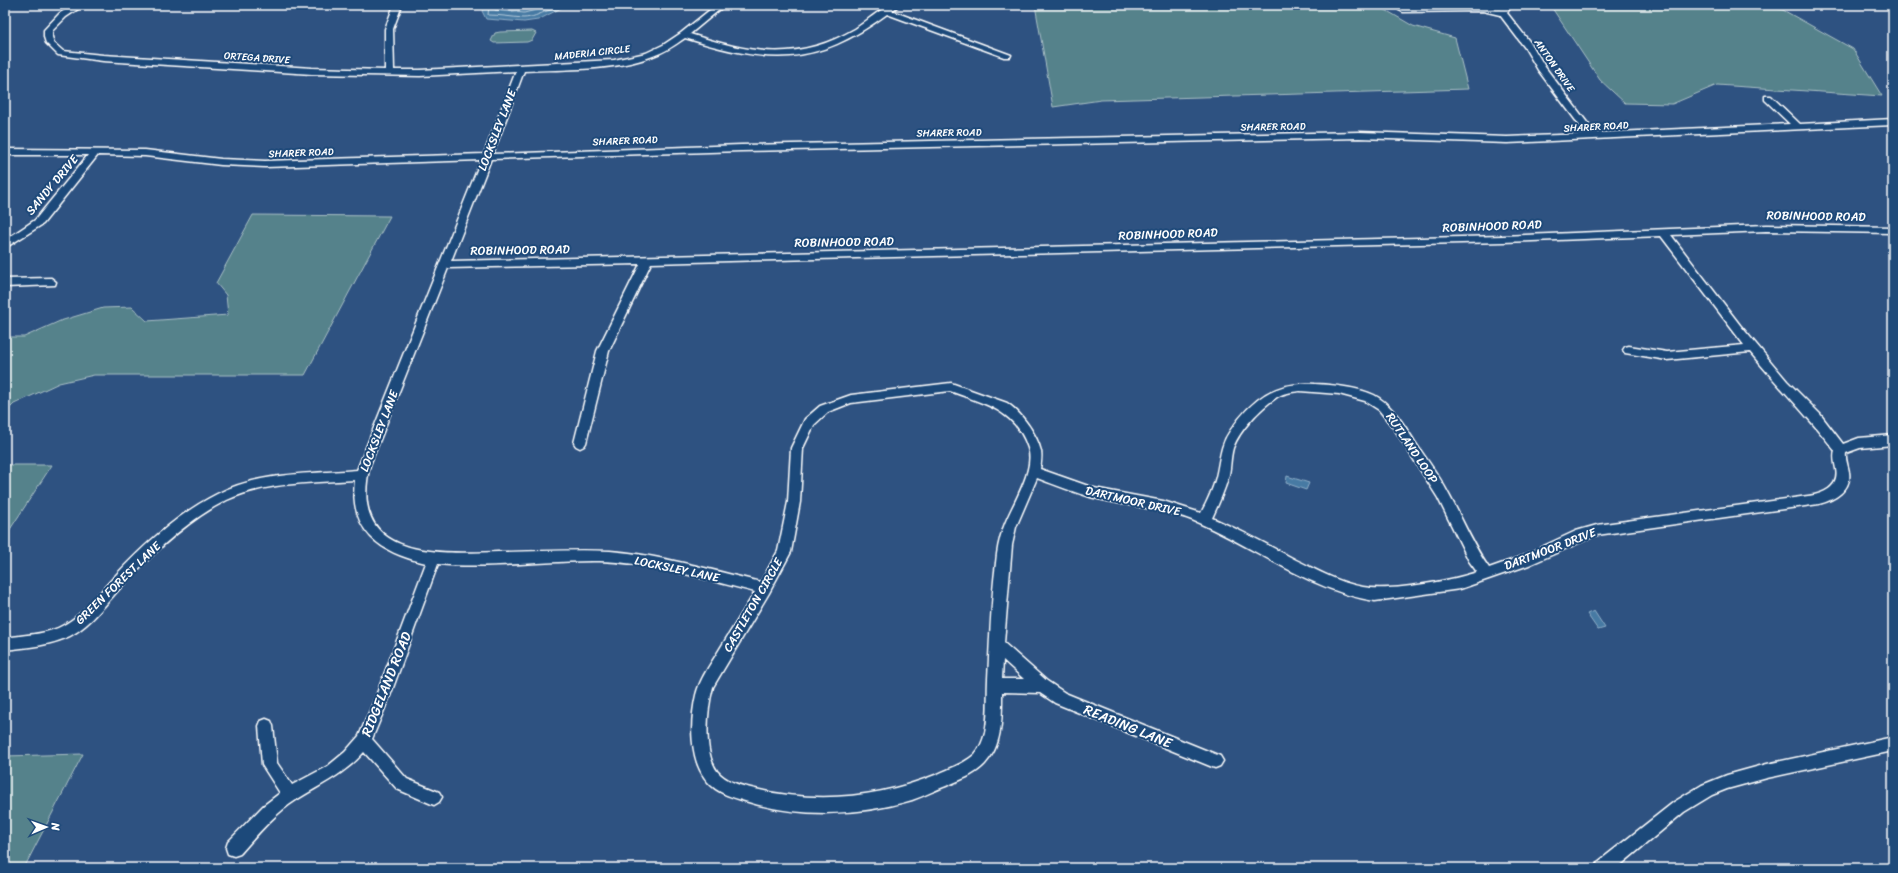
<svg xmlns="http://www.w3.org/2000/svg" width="1898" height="873" font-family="Sriracha,sans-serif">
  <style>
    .green { fill: #55828b; stroke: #aac0c5 }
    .water { fill: #467aa3; stroke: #90afc8 }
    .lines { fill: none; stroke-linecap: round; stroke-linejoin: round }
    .shore { stroke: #b5cada; stroke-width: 1 }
    .minor-casing { stroke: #fff; stroke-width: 3 }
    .minor { fill: #1f4a7a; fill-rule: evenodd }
    .labels { text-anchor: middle; stroke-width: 4; stroke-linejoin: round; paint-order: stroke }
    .far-street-label { font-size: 10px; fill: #fff; stroke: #1f4a7a }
    .street-label { font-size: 12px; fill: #fff; stroke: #1f4a7a }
    .near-street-label { font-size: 14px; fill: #fff; stroke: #1f4a7a }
  </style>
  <rect width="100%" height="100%" fill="#2e5281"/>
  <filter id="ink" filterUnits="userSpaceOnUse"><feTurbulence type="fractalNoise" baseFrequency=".025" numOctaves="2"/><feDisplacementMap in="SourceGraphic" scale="8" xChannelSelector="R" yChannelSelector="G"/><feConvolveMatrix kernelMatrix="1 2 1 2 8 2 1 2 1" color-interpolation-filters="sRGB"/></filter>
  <g filter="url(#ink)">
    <path class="green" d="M1035,5H1377L1413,26L1455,38L1468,89L1101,100L1053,107Z
      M1550,5H1766L1783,10L1853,49L1882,96L1717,85L1672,104L1625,103L1600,80Z
      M532,31L536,33L532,40L527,42L494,43L491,41L495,33L500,32Z
      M253,215L390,216L305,375H94L59,383L14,404L5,413V337H24L60,321L103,308L132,307L147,321L228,315L226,295L216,283Z
      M5,465H52L5,537Z
      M83,754L24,868H5V756Z"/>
    <path class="water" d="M486,5H567L538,20L524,22L486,19L482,11Z
      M1287,476L1309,483L1306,490L1286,483Z
      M1594,611L1605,628L1598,630L1587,614Z"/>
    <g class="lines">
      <path class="shore" d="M489,5L488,15C500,15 511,17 523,18C532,18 539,14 547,11C554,9 561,8 568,5
        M494,5L495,10L524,13L556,5"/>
      <g class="minor-casing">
        <path id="minor" d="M74,5H84L66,17L52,31V37L54,43L63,51L103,55L312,68L385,70V29L394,5H402L393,29L394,70H420L614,60L646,53L663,45L681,33L716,5H725L690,34C750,53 797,63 855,29C863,24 883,7 890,5C892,4 896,5 899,5L892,11L1011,55L1010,57H1004L887,14C814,68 769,64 685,38C675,45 665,52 653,56C617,71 563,69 524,71L493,154L741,145L1359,132L1507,137L1586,134L1538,70L1525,48L1500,15L1483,11L1403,12L1399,10L1403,8L1483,7L1501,9L1500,5H1508L1510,8L1507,13L1532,45L1545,67L1595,133L1790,124L1765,100V96H1771L1800,124L1893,119V125L1507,143L1359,138L741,151L491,159L451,261L1503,236L1766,225L1893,227V233L1766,231L1671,235L1740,325L1787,381L1820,414L1843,444L1859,438L1893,435V445L1860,448L1846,453C1845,460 1848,465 1849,472C1852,490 1834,500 1819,504L1597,535L1529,565L1460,589L1375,601C1310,591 1253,545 1192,520C1161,508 1127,506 1094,498C1075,493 1056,485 1037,478L1016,527L1012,545L1004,643L1047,681L1065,693L1220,756L1223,761L1220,766L1215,768L1210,766L1055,703L1040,693L1002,692C1002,716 1003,745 985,764C975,775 960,780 946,786C935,790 924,796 912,800C859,816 799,818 745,801C732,797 717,793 708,782C689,761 690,721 696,695C700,679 710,665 718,652C730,632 743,612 755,592C704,579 653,563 600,561C547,560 490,569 438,564L390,696L372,739L407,779L439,792L442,797L439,802L434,805L397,789L364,752C344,775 321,784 296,800C274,814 257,835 240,854L234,856L228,854L226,848L228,842L263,806L280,793L262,765L259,726L261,721L266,719L271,721L273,726L277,763L292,785L328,766L345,752L359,736L376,696L426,563C380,553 349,531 355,480C313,483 265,482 227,500C189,519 155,551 126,582C108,600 93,624 70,636C50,646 27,647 5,650V638C22,635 42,635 58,628C83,617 98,593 116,575C145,544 179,513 217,494C259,472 311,474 357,470L481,160L265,167L221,165L145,156L98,155L43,224L5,248V240L35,220L88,155H5V149L145,150L221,159L265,161L484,154L516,71L420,76L312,74L103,61L58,55L46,43L44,37V30L60,13ZM1661,236L1744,345L1667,352L1629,346L1625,347L1623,350L1625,353L1667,360L1750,352C1778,386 1808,416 1835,451C1833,458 1835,463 1836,469C1840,488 1822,494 1808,496L1597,525L1576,531L1520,557L1489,568C1472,544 1462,518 1448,493C1439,475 1426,459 1415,442C1404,425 1393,405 1374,395C1356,387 1334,385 1315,384C1275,381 1252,399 1230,431C1220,445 1220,461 1216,477C1213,489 1207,502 1201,513L1163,501L1094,488L1040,469C1041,463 1042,457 1041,451C1037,434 1021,412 1007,403L951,383L851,395L820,406L805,419L791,448L788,502L778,551L761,582C711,570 661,555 610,551C573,549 535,552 498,552C435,554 347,559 370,465L448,268L640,264L597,351L574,443L576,446L580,448L584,446L586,443L609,351L651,263L1503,242ZM950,391C984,404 1015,409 1028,448C1036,471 1010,507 1003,529C999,540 997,551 996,563C991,601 990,640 988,679C987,697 989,715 985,733C983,741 980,748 975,754C964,764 951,768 938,774C879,798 817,804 755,789C742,786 726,782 717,771C703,752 707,709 713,687L769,593L791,552L800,502L803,448L814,425L828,412L851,403ZM1300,391L1339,394L1365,401L1379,410L1395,430L1438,498L1469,561L1477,572C1450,581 1390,592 1363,587C1339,583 1317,570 1296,560C1268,545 1240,530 1212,518C1218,505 1224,492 1228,478C1231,469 1230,458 1233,448C1240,429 1260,409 1277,397C1283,393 1292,392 1300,391ZM1003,660L1024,679H1002Z
          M51,278L56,282L55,285L5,287V279Z
          M1893,737V751L1767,778L1727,789L1712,795L1684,812L1617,868H1596L1598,862L1674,802L1702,785L1727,775L1767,764Z"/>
      </g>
      <use href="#minor" class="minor"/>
    </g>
  </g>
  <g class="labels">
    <g class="far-street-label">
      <text transform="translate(592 52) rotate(-6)" y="4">MADERIA CIRCLE</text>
      <text transform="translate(257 57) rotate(4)" y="4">ORTEGA DRIVE</text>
      <text transform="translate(1555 65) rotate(55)" y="4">ANTON DRIVE</text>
      <text transform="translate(1273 126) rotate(-1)" y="4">SHARER ROAD</text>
      <text transform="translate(1596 126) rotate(-3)" y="4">SHARER ROAD</text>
      <text transform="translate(949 132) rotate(-1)" y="4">SHARER ROAD</text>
      <text transform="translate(625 140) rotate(-2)" y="4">SHARER ROAD</text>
      <text transform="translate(301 152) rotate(-2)" y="4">SHARER ROAD</text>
    </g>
    <g class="street-label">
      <text transform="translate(497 130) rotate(-69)" y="4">LOCKSLEY LANE</text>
      <text transform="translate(52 185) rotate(-50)" y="4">SANDY DRIVE</text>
      <text transform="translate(1816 216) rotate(1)" y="4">ROBINHOOD ROAD</text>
      <text transform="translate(1492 226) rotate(-2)" y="4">ROBINHOOD ROAD</text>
      <text transform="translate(1168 234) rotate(-2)" y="4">ROBINHOOD ROAD</text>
      <text transform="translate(844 242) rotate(-1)" y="4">ROBINHOOD ROAD</text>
      <text transform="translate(520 250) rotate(-1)" y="4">ROBINHOOD ROAD</text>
      <text transform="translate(379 431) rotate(-69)" y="4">LOCKSLEY LANE</text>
      <text transform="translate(1412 448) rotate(56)" y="4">RUTLAND LOOP</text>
      <text transform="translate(1133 501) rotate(13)" y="4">DARTMOOR DRIVE</text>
      <text transform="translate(1550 549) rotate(-21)" y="4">DARTMOOR DRIVE</text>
      <text transform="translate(677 569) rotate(12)" y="4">LOCKSLEY LANE</text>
      <text transform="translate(118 583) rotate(-44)" y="4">GREEN FOREST LANE</text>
      <text transform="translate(753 605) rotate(-60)" y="4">CASTLETON CIRCLE</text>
    </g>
    <g class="near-street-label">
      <text transform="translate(386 684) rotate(-68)" y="5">RIDGELAND ROAD</text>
      <text transform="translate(1128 726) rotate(22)" y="5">READING LANE</text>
    </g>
  </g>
  <rect width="1898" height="873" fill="none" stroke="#1f4a7a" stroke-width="20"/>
  <rect x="10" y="10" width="1878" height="853" fill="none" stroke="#fff" stroke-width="1.5" filter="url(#ink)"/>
  <g transform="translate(46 827) rotate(88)" stroke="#1f4a7a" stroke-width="3" paint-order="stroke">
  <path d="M0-3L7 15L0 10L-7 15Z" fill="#ffffff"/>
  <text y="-6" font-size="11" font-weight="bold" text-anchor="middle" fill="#ffffff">N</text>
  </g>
</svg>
